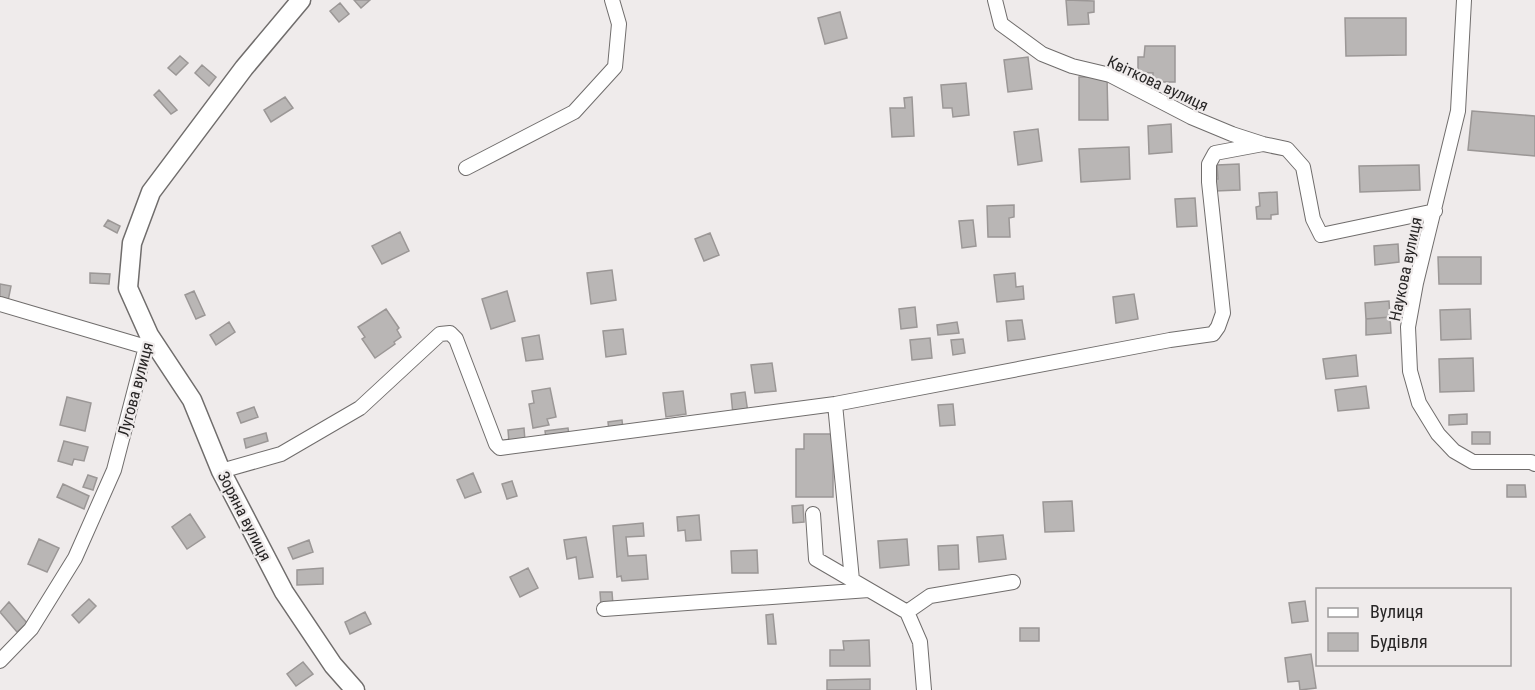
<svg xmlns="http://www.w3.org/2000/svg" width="1535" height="690" font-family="'Roboto Condensed',sans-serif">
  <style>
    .building { fill: #b9b6b5; stroke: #9b9796; stroke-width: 1.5 }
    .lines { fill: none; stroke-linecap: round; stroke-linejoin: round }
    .street-casing { stroke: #706d6c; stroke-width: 16 }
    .secondary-casing { stroke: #706d6c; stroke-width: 21 }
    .street { stroke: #fff; stroke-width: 14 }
    .secondary { stroke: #fff; stroke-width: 18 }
    .labels { text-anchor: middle; stroke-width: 4.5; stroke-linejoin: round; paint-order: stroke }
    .street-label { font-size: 16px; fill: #282626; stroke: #efebeb }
  </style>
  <rect width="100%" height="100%" fill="#efebeb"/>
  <path class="building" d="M354,0H370L361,8Z
    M1066,0L1094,1V12L1088,13L1089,24L1068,25Z
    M340,3L349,14L339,22L330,11Z
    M840,12L847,38L825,44L818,18Z
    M1345,18H1406V55L1346,56Z
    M1145,46H1175V82H1153V73L1138,72V57H1144Z
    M180,56L188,63L176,75L168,68Z
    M1028,57L1032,89L1008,92L1004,60Z
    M202,65L216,77L209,86L195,73Z
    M1079,77H1107L1108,120H1079Z
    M966,83L969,115L953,117L952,108H943L941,85Z
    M159,90L177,110L171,114L154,95Z
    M285,97L293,108L271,122L264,110Z
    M912,97L914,136L892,137L890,108H905L904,98Z
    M1472,111L1535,116V156L1468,150Z
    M1171,124L1172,152L1149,154L1148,126Z
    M1038,129L1042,161L1018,165L1014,132Z
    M1129,147L1130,179L1081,182L1079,149Z
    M1239,164L1240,190L1215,191L1214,179H1218L1217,165Z
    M1419,165L1420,190L1360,192L1359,166Z
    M1277,192L1278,214L1271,215V219H1257L1256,207L1260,206L1259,193Z
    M1195,198L1197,226L1177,227L1175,199Z
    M1014,205V217L1009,218L1010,237H988L987,206Z
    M108,220L120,226L117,233L104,226Z
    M973,220L976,246L962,248L959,221Z
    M400,232L409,251L382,264L372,246Z
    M710,233L719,255L704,261L695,239Z
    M1398,244L1399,262L1375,265L1374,246Z
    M1438,257H1481V284H1439Z
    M612,270L616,300L591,304L587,273Z
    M90,273L110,274L109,284L90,283Z
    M1015,273L1016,287L1023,286L1024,299L997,302L994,275Z
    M0,284L11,286L8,301L0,299Z
    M194,291L205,315L196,319L185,295Z
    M507,291L515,321L491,329L482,299Z
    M1134,294L1138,319L1116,323L1113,297Z
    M1389,301L1390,317L1366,319L1365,303Z
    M915,307L917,327L901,329L899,309Z
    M386,309L399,328L397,330L401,337L394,342L395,344L375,358L362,339L365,337L358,327Z
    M1470,309L1471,339L1441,340L1440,310Z
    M1390,317L1391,333L1366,335V319Z
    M1022,320L1025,339L1008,341L1006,321Z
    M229,322L235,332L216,345L210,335Z
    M957,322L959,333L938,335L937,325Z
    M623,329L626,354L606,357L603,331Z
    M539,335L543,359L526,361L522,338Z
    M930,338L932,358L912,360L910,340Z
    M963,339L965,353L953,355L951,340Z
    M1356,355L1358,376L1326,379L1323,359Z
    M1473,358L1474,391L1440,392L1439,359Z
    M772,363L776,391L755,393L751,365Z
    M1366,386L1369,408L1338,411L1335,390Z
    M550,388L556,417L547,419L549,425L533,428L529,404L534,403L532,391Z
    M683,391L686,414L666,417L663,393Z
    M745,392L748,413L733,415L731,394Z
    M67,397L91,403L85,431L60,425Z
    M953,404L955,425L940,426L938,405Z
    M254,407L258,417L241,423L237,413Z
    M1467,414V424L1449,425V415Z
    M622,420L623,429L609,431L608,422Z
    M524,428L525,441L509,442L508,430Z
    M568,428L569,435L546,438L545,431Z
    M1472,432H1490V444H1472Z
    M266,433L268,441L246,448L244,439Z
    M804,434H833V497H796V449H804Z
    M64,441L88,447L84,461L74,459L72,465L58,461Z
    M473,473L481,492L465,498L457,480Z
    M88,475L97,478L93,490L83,487Z
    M512,481L517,496L507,499L502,484Z
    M63,484L89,496L84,509L57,497Z
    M1507,485H1525L1526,497H1507Z
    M1072,501L1074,531L1045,532L1043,502Z
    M803,505L804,522L793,523L792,506Z
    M190,514L205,537L187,549L172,527Z
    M699,515L701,540L686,541L685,530L678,531L677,517Z
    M643,523L644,536L626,537L628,556L646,555L648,579L622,581L621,576L617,577L613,526Z
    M1003,535L1006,559L979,562L977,537Z
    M586,537L593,577L579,579L576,557L567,559L564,540Z
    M39,539L59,548L47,572L28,564Z
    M907,539L909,565L880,568L878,541Z
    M309,540L313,552L293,559L288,548Z
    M958,545L959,569L939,570L938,546Z
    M757,550L758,573H732L731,551Z
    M323,568V584L297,585V570Z
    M528,568L538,588L520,597L510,577Z
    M600,592H612L613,605L601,606Z
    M89,599L96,606L79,623L72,615Z
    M1305,601L1308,621L1292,623L1289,603Z
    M9,602L27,623L17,632L0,612Z
    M365,612L371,624L350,634L345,622Z
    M773,614L776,644H768L766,615Z
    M1020,628H1039V641H1020Z
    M869,640L870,666H830V650H844L843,641Z
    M1311,654L1316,688L1300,690L1299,681L1288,682L1285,658Z
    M303,662L313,674L296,686L287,674Z
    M870,679V690H827V680Z"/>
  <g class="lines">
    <g class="street-casing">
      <path id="street" d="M995,0L1001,24L1042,54L1072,66L1110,75L1191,117L1232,134L1263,144L1287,149L1303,167L1313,219L1321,235L1435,211
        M1464,0L1458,111L1416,283L1408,327L1410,371L1419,403L1438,434L1454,451L1473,462H1531L1535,464
        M466,168L574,112L615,67L619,24L612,0
        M0,304L146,347
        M835,404L852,580
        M221,471L281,454L360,408L440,334L450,333L456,339L496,444L500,448L835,404L1170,340L1213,334L1218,327L1223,313L1209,182V164L1215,153L1263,144
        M813,514L816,559L907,612L920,642L924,690
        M604,609L869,590
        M907,612L930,596L1013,582
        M0,661L31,629L75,558L114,470L149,335"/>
    </g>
    <g class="secondary-casing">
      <path id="secondary" d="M301,0L244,68L151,192L132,243L128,288L149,335L192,400L221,471L284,592L333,665L355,690"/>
    </g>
    <use href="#street" class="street"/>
    <use href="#secondary" class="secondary"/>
  </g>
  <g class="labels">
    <g class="street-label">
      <text transform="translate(1158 83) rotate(25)" y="6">Квіткова вулиця</text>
      <text transform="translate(1405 269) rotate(-78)" y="6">Наукова вулиця</text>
      <text transform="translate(135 389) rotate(-75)" y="6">Лугова вулиця</text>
      <text transform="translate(245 516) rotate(63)" y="6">Зоряна вулиця</text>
    </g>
  </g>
  <rect x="1316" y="588" width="195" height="78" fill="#efebeb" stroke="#9f9c9c" stroke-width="1.5"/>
  <rect x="1328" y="608" width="30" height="9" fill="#ffffff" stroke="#9f9c9c" stroke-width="1.5"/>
  <text x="1370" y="618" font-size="18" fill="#282626">Вулиця</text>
  <rect x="1328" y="633" width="30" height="18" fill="#b9b6b5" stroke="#9f9c9c" stroke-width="1.5"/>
  <text x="1370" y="648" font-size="18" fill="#282626">Будівля</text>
</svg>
